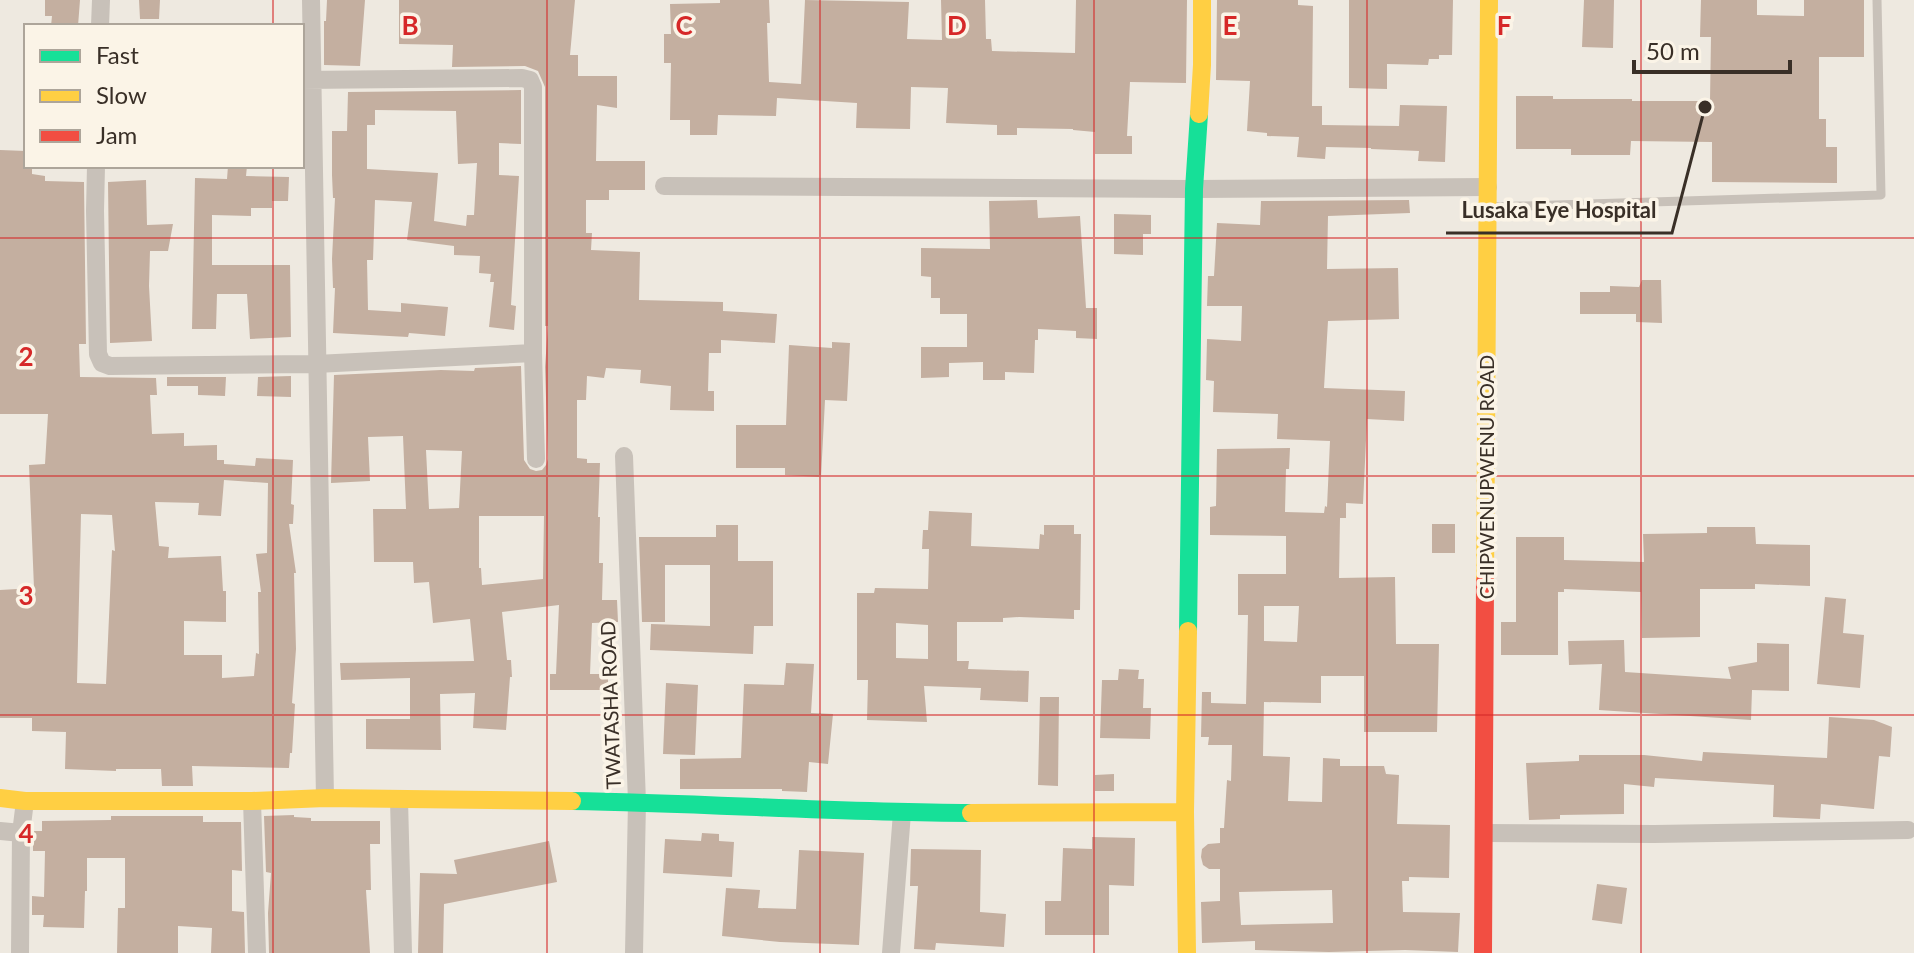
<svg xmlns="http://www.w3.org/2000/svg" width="1914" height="953" font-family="Lato,sans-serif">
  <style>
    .building { fill: #c4afa0; fill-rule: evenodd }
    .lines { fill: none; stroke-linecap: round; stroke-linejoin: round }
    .lane { stroke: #c8c1b9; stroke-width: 9 }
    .street { stroke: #c8c1b9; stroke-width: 18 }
    .fast { stroke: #16e098; stroke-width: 18 }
    .slow { stroke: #ffcf43; stroke-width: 18 }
    .jam { stroke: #f24e42; stroke-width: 18 }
    .grid { fill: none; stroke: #d62828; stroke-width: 2; stroke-opacity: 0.55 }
    .labels { text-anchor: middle; stroke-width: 7; stroke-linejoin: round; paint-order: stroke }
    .street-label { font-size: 20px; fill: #392f27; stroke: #fbf4e7 }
    .grid-label { font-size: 26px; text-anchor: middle; font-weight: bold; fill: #d62828; stroke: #fbf4e7; stroke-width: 7; stroke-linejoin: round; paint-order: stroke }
    .leader { fill: none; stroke: #392f27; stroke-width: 3 }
    .callout-dot { fill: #392f27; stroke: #fbf4e7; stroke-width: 3 }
    .callout-label { font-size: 22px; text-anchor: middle; font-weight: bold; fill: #392f27; stroke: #fbf4e7; stroke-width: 7; stroke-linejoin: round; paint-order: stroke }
  </style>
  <rect width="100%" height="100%" fill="#eee9e0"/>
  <path class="building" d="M45,0H80L78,26H51L52,16H45Z
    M139,0H160L159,19H140Z
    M327,0H365L360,66L324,65V21H326Z
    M399,0H575L570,55H578V76H617V108L597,105L596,161H645V190H609V200H586V233H592L591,250L640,252L639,300L723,302V311L777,314L775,343L721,340V353H709L708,391H714V411L670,410L671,386L640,383L641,370L606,368L604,378L587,376L586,400H577V458L587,459V463H600L598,517H600L599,563H603L602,600H617L618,622L592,623L590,674H608V690H550V674H556L559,605L502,612L507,660H511L512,677H510L506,730L473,728L475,693L440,694L441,750L366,749V719H410V678L341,680L340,663L474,661L470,619L433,623L429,582L414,583L413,562H374L373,509H406L403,436L368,437L370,481L331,483L334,375L441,370L474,371L475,368L521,366L524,460L530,469L536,471L542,470L546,465L548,459L545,367L548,326H545V87L538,71L525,66L452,67L453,45L399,44ZM426,450L462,451L459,508L429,509ZM479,516H544L543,579L482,585L481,568H479Z
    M720,0H769L770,23H767L769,82L801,84L805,0L909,2L907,39L942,40L941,0H985L986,39H991L992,51L1075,53L1076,0H1187L1186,83L1130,82L1127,136H1132V154H1095V132L1073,130V129L1017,128V135H997V125L946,123L948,88L911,87L910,129L856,128L857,103L777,98L776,116L718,115L717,135H690V120H670L671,63H664V34H671L670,4L720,3Z
    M1217,0H1298V5L1313,6L1312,106H1322V125L1399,126L1400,105L1447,106L1445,162L1418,161L1419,151L1371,149V148L1326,147L1325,159L1297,157L1299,137L1267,136V133L1247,131L1250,81L1216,80Z
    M1349,0H1453L1452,55H1439V59H1429L1428,65L1387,64V89L1349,88Z
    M1584,0H1614L1613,48L1582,47Z
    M1701,0H1757V15L1804,16V0H1864V57H1819V119H1826V147H1837V183L1712,182V142L1631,141L1630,155H1571V149H1516V96H1553V99H1632V101H1710L1711,37H1700Z
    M521,90V144L499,143V175L519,176L511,305L516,306L514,330L489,327L494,282H490L491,274L479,273L480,256L454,255V246L407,240L412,202L375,200L373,260H367L368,310L401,312V303L448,307L445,336L409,333L408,337L333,333L335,288H333L332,259L335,198H333L332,175V131H347L348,92ZM375,110L456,111L458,164L477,163L474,215H467L466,226L434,221L438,173L367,169V125H375Z
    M0,150L26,151V168H32V174L45,176V181L84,182L86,344H79L80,377L156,378L157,395H150L152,434L184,433V446L217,445V460H224V464L255,466L256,458L293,460L291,504L294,505L293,524H289L296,573H294L296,649L292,703L295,704L292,753H290L289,768L192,766L193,786H162L161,769H116V771L65,769L66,732L32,731V718H0V590L34,588L29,465L45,464L48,414H0ZM224,480L268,483L267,553L256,554L261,592H258L259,654L256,653L254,676L222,678V655H184V621L226,622V591H223L221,556L168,558L169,547L159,546L155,502L199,503L198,515L221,516ZM81,514L112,515L115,551L112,550L106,684L77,683Z
    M228,166H247L246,176L289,177L288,201H272V208H251V216L212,215V265H290L291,337L250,339L247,294H217L216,329H192L195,178L227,179Z
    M146,180L147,225L173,224L168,251H150L149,286L152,341L110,343L108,182Z
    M1037,200L1038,218L1080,216L1086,308H1097V339L1076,338V331L1038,329V340H1035L1034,373L1005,372V380H983V362L949,363V377L921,378V347H967V314H940V298H931V277L921,276V248L990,249L989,201Z
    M1409,200L1410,213L1328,216L1327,269L1398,268L1399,319L1328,321L1324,388L1405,391L1404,421L1367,419L1363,504L1346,503V518H1340L1339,578L1395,577L1396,644H1439L1437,732H1364V676H1321V703L1264,702L1263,756L1290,757L1288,801L1322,802L1323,758L1340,759V766H1384L1386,774L1399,775L1397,824L1450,825L1449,878L1409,877V881H1402L1403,912L1460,913L1458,952L1405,950L1329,952L1255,950V941L1202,943L1201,902L1220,901V869H1209L1203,865L1201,857L1202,849L1208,844L1220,843V828H1224L1227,780L1231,781L1232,745H1208L1209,737H1201L1202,692H1211V703L1246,704L1248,615H1238V574H1286V536L1210,535V507L1216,506L1217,449L1290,448L1289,469H1286L1285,512L1324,513L1325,506L1327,507L1330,441L1277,439L1278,414L1213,412L1214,381L1206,380L1207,339L1241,341L1242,306H1207L1208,276H1214L1217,223L1260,225L1261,201ZM1264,606H1299L1297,642L1264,641ZM1332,890L1333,923L1241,925L1239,892Z
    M1114,214L1151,215V234H1143V255L1114,254Z
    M1642,280H1661L1662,323L1636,322V314H1580V292H1610V286L1639,287Z
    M832,342L850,343L847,401L825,400L821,477L785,475V468H736V425H786L789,345L832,348Z
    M291,376V397L257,396L258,377Z
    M167,377H226L225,396L198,395V386H167Z
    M929,511L972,513L971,546L1039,549L1040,534L1044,535V525H1074V534H1081L1080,610H1074V619L1019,617L1003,618V622H957V661H969L968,669L1029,671L1028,702L980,700L981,688L924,686L927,722L867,720L868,680H857V593H874L875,588L928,589L929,549H922L923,530H928ZM896,623L928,625V659L896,658Z
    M1432,524H1455V553H1432Z
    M716,525H738V561H773V626H754L753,654L650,650L651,624L710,626V565H665V622H642L639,537H716Z
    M1707,527H1755L1756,544L1810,545V586L1755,584V589H1700V637L1642,638L1641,592L1564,589V592H1558V655H1501V622H1516V537H1564V560L1644,562L1643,534L1707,533Z
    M1825,597L1846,599L1843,633L1864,635L1860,688L1817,684Z
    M1624,640L1625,672L1731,679L1728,667L1757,662V643L1789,644V691L1752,690L1751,720L1599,710L1602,664L1569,665L1568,641Z
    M786,663L814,664L811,713L833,714L828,764L809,762L807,792L782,791V789H680V759L741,758L744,684L784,685Z
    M1119,669L1139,670L1138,679H1144L1143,708H1151L1150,739L1100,738L1102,680H1118Z
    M666,683L698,685L695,755L663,754Z
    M1040,697H1059L1058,786L1038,785Z
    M1829,717L1874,720L1892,727L1890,757L1879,756L1874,809L1821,804L1820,819L1773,817L1774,785L1655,778L1654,787L1624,784V814L1560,815V819L1529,820L1526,763L1579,761V755H1644L1702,761L1703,752L1827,758Z
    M1114,774V791H1095V775Z
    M294,815V817L311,818V821H380V844H370L371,890H366L370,953H269L268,913L271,873L266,872L264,816Z
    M111,816H203V822H241L242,871L232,870V911L244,912L245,953H211L212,928L178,926V953H117L118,908H125V858H87V891H85L84,928L43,927L44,915H32V896L44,897L45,851H33V831H42V821L111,820Z
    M702,833L719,834V841L734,842L732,877L663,873L665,839L701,841Z
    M1092,837L1135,838L1134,886L1109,885V935H1045V901H1061L1063,848L1092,849Z
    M549,841L557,882L444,904L443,953H418L420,873L457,874L454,860Z
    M911,849L981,850L980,912L1006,914L1004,947L936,943L935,950L914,949L918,886H910Z
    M799,850L864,853L859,945L780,942L722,936L726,888L760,890L758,908L796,909Z
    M1597,884L1627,888L1622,924L1592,920Z"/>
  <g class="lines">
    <path class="lane" d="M1489,207L1881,195L1877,0"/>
    <path class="street" d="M311,0L325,798
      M100,26L101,0
      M302,80L522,78L530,80L533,87V353L536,459
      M96,166L95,211L98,354L102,363L110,366L316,364L533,353
      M664,186L1194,189L1488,187
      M624,456L637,802L634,953
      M399,800L403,953
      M252,801L257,953
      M0,831L21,833
      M1484,833L1654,834L1908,830
      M20,953L21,833L25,801
      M891,953L902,813"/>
    <path class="fast" d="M1188,631L1194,189L1199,114
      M572,801C705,803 838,813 971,813"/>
    <path class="slow" d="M1199,114L1202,65V0
      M1485,581L1489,0
      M0,798L25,801H252L325,798L572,801
      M971,813L1185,812
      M1187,953L1185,812L1188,631"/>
    <path class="jam" d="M1483,953L1485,581"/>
  </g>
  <path class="grid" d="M273,0V26M547,0V953M820,0V953M1094,0V953M1367,0V953M1641,0V953M273,166V953M0,238H1914M0,476H1914M0,715H1914"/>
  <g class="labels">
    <g class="street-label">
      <text transform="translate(1487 477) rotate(-90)" y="7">CHIPWENUPWENU ROAD</text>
      <text transform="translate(611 705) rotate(-92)" y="7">TWATASHA ROAD</text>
    </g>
  </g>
  <g class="grid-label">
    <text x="410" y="35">B</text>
    <text x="684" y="35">C</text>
    <text x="957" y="35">D</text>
    <text x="1230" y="35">E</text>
    <text x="1504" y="35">F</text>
    <text x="26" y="366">2</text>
    <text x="26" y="605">3</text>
    <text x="26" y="843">4</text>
  </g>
  <path class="leader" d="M1705 107L1672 233H1446"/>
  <circle class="callout-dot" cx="1705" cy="107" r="8"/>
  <g class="callout-label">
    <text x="1559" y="218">Lusaka Eye Hospital</text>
  </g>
  <rect x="24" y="24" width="280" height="144" fill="#fbf4e7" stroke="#ada59a" stroke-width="2"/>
  <rect x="40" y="50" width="40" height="12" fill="#16e098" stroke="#ada59a" stroke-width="2"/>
  <text x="96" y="64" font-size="24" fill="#392f27">Fast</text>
  <rect x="40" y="90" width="40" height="12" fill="#ffcf43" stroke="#ada59a" stroke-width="2"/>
  <text x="96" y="104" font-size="24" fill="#392f27">Slow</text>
  <rect x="40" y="130" width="40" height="12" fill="#f24e42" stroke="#ada59a" stroke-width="2"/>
  <text x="96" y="144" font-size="24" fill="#392f27">Jam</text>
  <path d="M1634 60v12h156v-12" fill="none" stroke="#392f27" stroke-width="4"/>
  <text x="1646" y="60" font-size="24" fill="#392f27" stroke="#fbf4e7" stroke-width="6" paint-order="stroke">50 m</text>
</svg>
